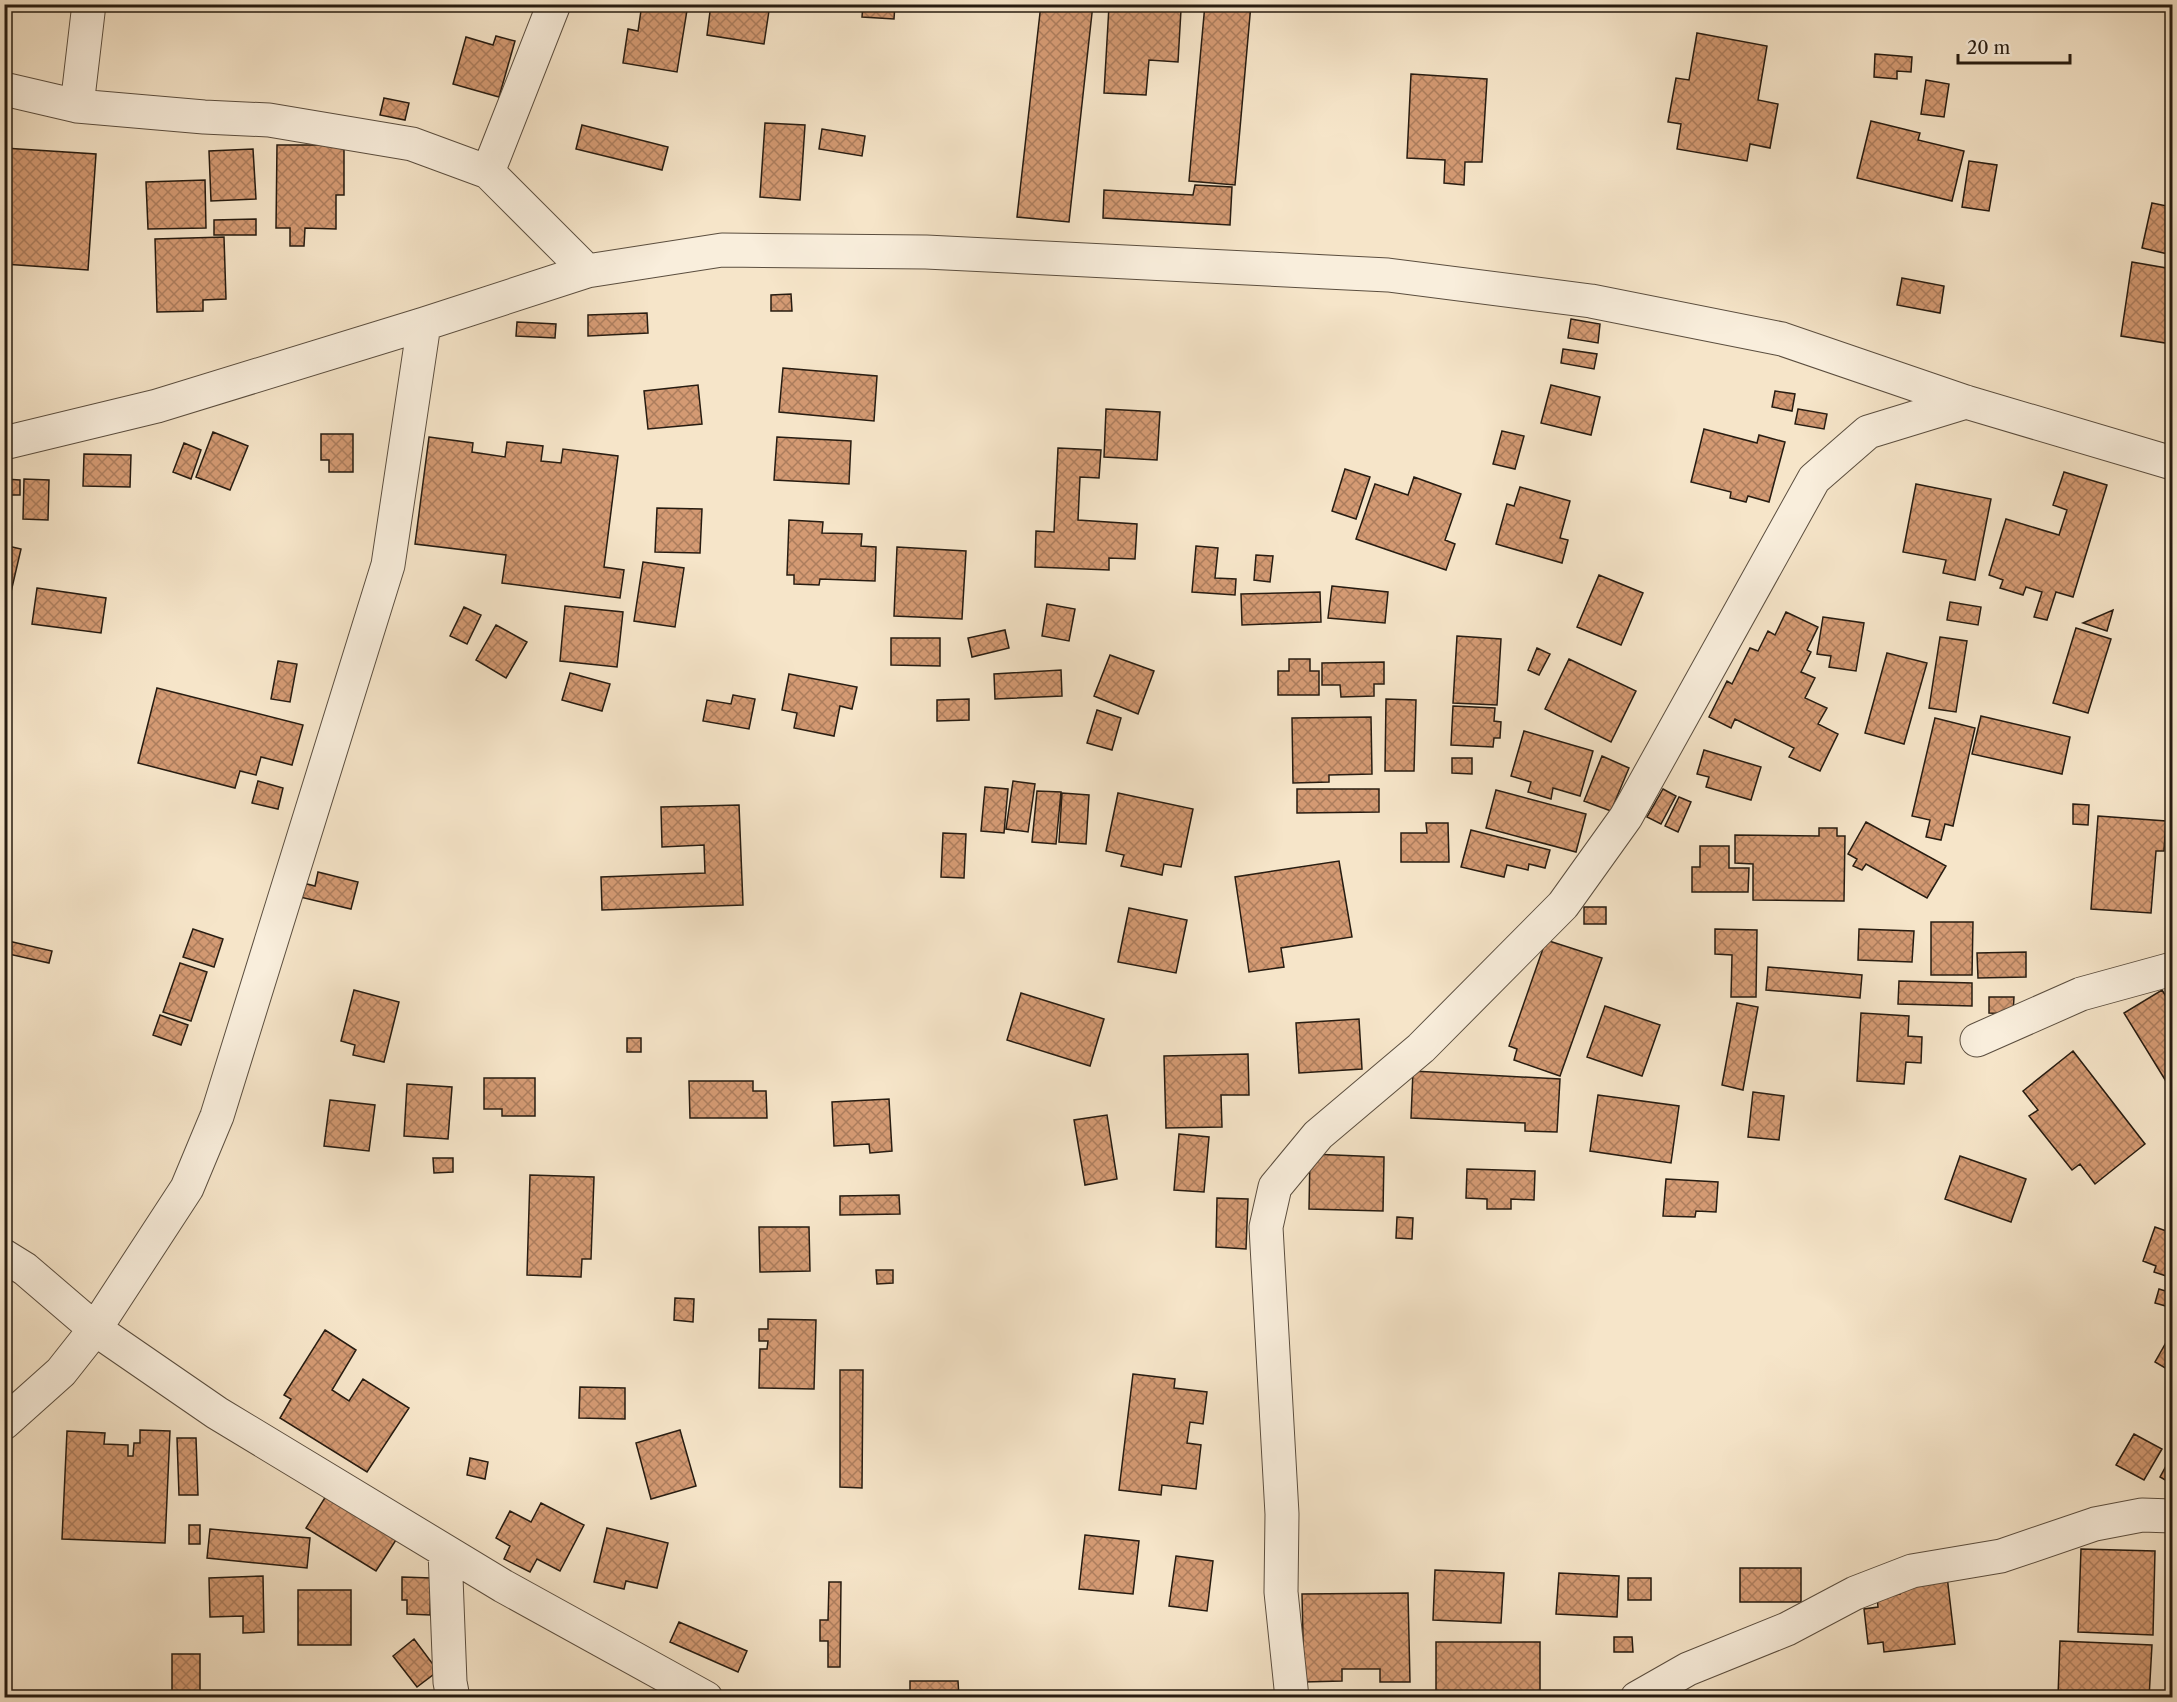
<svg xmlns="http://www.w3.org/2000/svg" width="2177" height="1702" font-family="'Libre Caslon Text',serif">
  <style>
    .building { fill: url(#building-cross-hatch); stroke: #271c11; stroke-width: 1.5 }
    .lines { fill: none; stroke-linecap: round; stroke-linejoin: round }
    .minor-casing { stroke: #5b4e3f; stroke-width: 35 }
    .minor { stroke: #f9eedc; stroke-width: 33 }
  </style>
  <defs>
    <pattern id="building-cross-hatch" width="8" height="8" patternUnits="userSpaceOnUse" patternTransform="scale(1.5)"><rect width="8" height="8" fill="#d49a73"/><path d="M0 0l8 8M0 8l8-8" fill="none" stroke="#ac7d5d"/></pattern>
  </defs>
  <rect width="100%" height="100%" fill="#f6e5c9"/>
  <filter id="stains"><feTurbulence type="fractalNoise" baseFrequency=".00333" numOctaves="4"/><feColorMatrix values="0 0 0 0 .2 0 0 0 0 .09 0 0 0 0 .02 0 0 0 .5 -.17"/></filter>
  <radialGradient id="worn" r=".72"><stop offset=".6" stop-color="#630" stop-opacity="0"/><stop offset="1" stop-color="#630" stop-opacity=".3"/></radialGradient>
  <path class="building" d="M642,4H688L677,72L623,63L628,29L638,31Z
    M711,4H770L764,44L707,35Z
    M863,4H895L894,19L862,17Z
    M1041,4H1093L1069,222L1017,217Z
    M1205,4H1251L1235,185L1189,181Z
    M1109,6L1181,10L1178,62L1149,60L1146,95L1104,93Z
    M1697,33L1767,46L1758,100L1778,104L1770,148L1750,144L1747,161L1677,149L1681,124L1668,122L1676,78L1689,80Z
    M496,36L515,41L499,97L453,84L466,37L493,45Z
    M1875,54L1912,57L1911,72L1897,71V79L1874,77Z
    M1411,74L1487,79L1482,162H1465L1464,185L1444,183L1445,160L1407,158Z
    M1926,80L1949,84L1944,117L1921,114Z
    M384,98L409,103L405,120L380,115Z
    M1871,121L1920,133L1918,140L1964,151L1952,201L1857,178Z
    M765,123L805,125L800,200L760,197Z
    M582,125L668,147L662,170L576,149Z
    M822,129L865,136L862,156L819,149Z
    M277,145H344V195H336V229L305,228L304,246H290V228H276Z
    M4,148L96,154L88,270L4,264Z
    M253,149L256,199L211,201L209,151Z
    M1969,161L1997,165L1989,211L1962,207Z
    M205,180L206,228L148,229L146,182Z
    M1195,185L1232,187L1230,225L1103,218L1104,190L1193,195Z
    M2152,203L2172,207V255L2142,248Z
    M256,219V235H214V220Z
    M224,237L226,299L203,300V311L157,312L155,239Z
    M2132,262L2172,269V344L2121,336Z
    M1902,278L1944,286L1940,313L1897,305Z
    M791,294L792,311H771V295Z
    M647,313L648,333L588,336V315Z
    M1571,319L1600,324L1598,343L1568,338Z
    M517,322L556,324L555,338L516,336Z
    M1563,349L1597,354L1594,369L1561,363Z
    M783,368L877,376L874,421L779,412Z
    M698,385L702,424L648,429L644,391Z
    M1551,385L1600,397L1591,435L1541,423Z
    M1775,391L1795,394L1792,411L1772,407Z
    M1106,409L1160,412L1157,460L1104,457Z
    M1798,409L1827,414L1824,429L1795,424Z
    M1704,429L1757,443L1759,435L1785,442L1769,502L1748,496L1746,502L1730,498L1731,492L1691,482Z
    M1502,431L1524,436L1515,469L1493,464Z
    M213,432L248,446L230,490L196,477Z
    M321,434H353V472H329V460H321Z
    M429,437L473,443L472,452L505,457L507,442L543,446L541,461L561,463L563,449L618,456L604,567L624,570L620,598L502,583L506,555L415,544Z
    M777,437L851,441L849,484L774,480Z
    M184,443L201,450L191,479L173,472Z
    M1058,448L1101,450L1099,478L1080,477L1078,520L1137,524L1135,559L1109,558V570L1035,567L1036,531L1054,532Z
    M84,454L131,455L130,487L83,486Z
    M1345,469L1370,477L1356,519L1332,511Z
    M2064,472L2107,485L2073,597L2056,592L2047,620L2034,617L2042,592L2026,587L2023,595L2000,588L2003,580L1989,575L2006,519L2059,535L2067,510L2053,505Z
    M1414,477L1461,494L1445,540L1455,544L1446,570L1356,539L1375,484L1408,495Z
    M4,479L20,480V495H4Z
    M24,479L49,480L48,520L23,519Z
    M1916,484L1991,499L1975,580L1943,573L1946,560L1903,552Z
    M1520,487L1570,501L1560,538L1568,540L1562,563L1496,544L1507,504L1514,506Z
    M657,508L702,509L700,553L655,552Z
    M789,520L823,522L822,533L862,534L861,546L876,547L875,581L820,579L819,585L794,584V575H787Z
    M4,545L21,549L4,622Z
    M1196,546L1218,548L1215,578L1236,579L1235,595L1192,592Z
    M897,547L966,551L962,619L894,616Z
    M1256,555L1273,556L1270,582L1254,580Z
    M643,562L684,568L675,627L634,621Z
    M1599,575L1643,593L1621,645L1577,627Z
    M1332,586L1388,592L1385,623L1328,618Z
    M37,588L106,598L101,633L32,624Z
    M1320,592L1321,622L1242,625L1241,594Z
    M1950,602L1981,607L1978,625L1947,620Z
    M1047,604L1075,609L1069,641L1042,636Z
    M565,606L623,612L617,667L560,661Z
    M464,607L481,615L467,644L450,636Z
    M2113,610L2107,631L2083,623Z
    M1786,612L1818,627L1807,650L1811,652L1801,672L1815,678L1805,698L1827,708L1818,724L1838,734L1820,771L1789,757L1794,748L1735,719L1731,728L1709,717L1727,681L1732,684L1750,648L1758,651L1768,631L1775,635Z
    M1823,617L1864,623L1856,671L1829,667L1831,656L1817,654Z
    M496,625L527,642L506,678L476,660Z
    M2076,628L2111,639L2088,713L2053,703Z
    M1005,630L1009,648L972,657L968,638Z
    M1457,636L1501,639L1497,705L1453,703Z
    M1940,637L1967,641L1956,712L1929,708Z
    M891,638H940V666L891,665Z
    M1537,648L1550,654L1539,675L1528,670Z
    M1887,653L1927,663L1904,744L1865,733Z
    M1110,655L1154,671L1138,714L1094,696Z
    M1289,659H1310V671H1319V695H1278V671H1289Z
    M1569,659L1636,691L1611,742L1545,709Z
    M278,661L297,664L290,702L271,699Z
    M1384,662V684H1374V696L1341,697L1340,685H1322V663Z
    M1061,670L1062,696L995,699L994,674Z
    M570,673L610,684L602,711L562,700Z
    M789,674L857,687L852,709L840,706L834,736L794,728L797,713L782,710Z
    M157,688L303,725L292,765L261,757L256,775L240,771L235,788L138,763Z
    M733,695L755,699L749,729L703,721L707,700L731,704Z
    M969,699V720L937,721V700Z
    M1386,699L1416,700L1414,771H1385Z
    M1453,706L1495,708L1494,721L1501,722L1500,738H1494L1493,747L1451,745Z
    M1097,710L1121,718L1112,750L1087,743Z
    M1981,716L2070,737L2062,774L1972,754Z
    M1371,717L1372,774L1329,775V782L1293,783L1292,718Z
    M1935,718L1975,728L1953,826L1945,824L1941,840L1926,837L1930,820L1912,816Z
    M1524,731L1593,751L1580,796L1553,788L1551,799L1528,792L1531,782L1511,776Z
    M1704,750L1761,767L1751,800L1706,787L1709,777L1697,774Z
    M1602,756L1629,768L1611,811L1584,801Z
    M1452,758H1472V774L1452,773Z
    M258,781L283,788L278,809L252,803Z
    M1013,781L1035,784L1028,832L1006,829Z
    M985,787L1008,789L1004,833L981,831Z
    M1297,789H1379V812L1297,813Z
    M1663,789L1676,796L1661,824L1647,817Z
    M1496,790L1586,814L1576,852L1486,828Z
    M1037,791L1061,792L1056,844L1032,842Z
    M1062,793L1089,795L1086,844L1059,842Z
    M1118,793L1193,809L1181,867L1164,864L1162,875L1121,866L1124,855L1106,851Z
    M1679,797L1691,802L1678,832L1665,826Z
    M2073,804L2089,805L2088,825L2073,824Z
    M739,805L743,905L602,910L601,877L705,873L704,845L662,847L661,807Z
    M2098,816L2166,821L2164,851H2156L2151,913L2091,909Z
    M1866,822L1946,866L1927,898L1866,864L1862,870L1853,866L1857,859L1848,854Z
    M1426,823H1448L1449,862H1401V833H1427Z
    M1819,828H1837V836H1845L1844,901L1753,900V864L1735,863V835L1819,836Z
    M1471,830L1550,850L1545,868L1529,864L1528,870L1507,865L1504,877L1461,867Z
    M943,833L966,834L964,878L941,877Z
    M1700,846H1729V868H1749L1748,892H1692V867H1700Z
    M1339,861L1352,937L1281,948L1284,967L1249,972L1235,877Z
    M318,872L358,882L351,909L300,897L303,883L315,886Z
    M1584,907H1606V924H1584Z
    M1129,908L1187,920L1176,973L1118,962Z
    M1931,922H1973L1972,975H1931Z
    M193,929L223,939L214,967L183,957Z
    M1715,929L1757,930L1756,997H1731L1732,955L1715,954Z
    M1859,929L1914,931L1912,962L1858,960Z
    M4,940L52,951L49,963L4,953Z
    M1546,940L1602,958L1560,1076L1514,1060L1517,1049L1509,1046Z
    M2026,952V977L1978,978L1977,953Z
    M180,963L207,972L191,1021L163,1012Z
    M1768,967L1862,975L1860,998L1766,990Z
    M1899,981L1972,983V1006L1898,1004Z
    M354,990L399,1002L384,1062L353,1055L355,1045L341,1041Z
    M2162,990L2172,1006V1091L2124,1013Z
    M1021,993L1104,1019L1090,1066L1007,1040Z
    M1989,997H2014L2013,1014L1989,1013Z
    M1737,1003L1758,1007L1743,1090L1722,1085Z
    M1605,1006L1660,1025L1642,1076L1587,1057Z
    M1861,1013L1909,1016L1908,1036L1922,1037L1921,1063L1906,1062L1904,1084L1857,1081Z
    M160,1015L188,1025L181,1045L153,1035Z
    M1359,1019L1362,1069L1299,1073L1296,1023Z
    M627,1038H641V1052H627Z
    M2073,1051L2145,1144L2095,1184L2080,1164L2072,1170L2029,1116L2038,1110L2023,1091Z
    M1248,1054L1249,1095H1221L1222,1127L1166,1128L1164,1056Z
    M1413,1071L1560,1079L1557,1132L1525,1131V1123L1411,1118Z
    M484,1078H535V1116H502V1109H484Z
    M689,1081H753V1091H766L767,1118H690Z
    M407,1084L452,1087L448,1139L404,1136Z
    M1753,1092L1784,1096L1779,1140L1748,1137Z
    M1598,1095L1679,1106L1671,1163L1590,1151Z
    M889,1099L892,1151L870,1153L869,1144L834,1146L832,1102Z
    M330,1100L375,1105L369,1151L324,1146Z
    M1107,1115L1117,1179L1085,1185L1074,1120Z
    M1179,1134L1209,1137L1204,1192L1174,1190Z
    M1310,1154L1384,1157L1383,1211L1309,1209Z
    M1960,1156L2026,1179L2011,1222L1945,1199Z
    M433,1158H453V1172L434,1173Z
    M1467,1169L1535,1171L1534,1200L1511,1199V1209H1487V1199L1466,1198Z
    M530,1175L594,1177L591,1259H582L581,1277L527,1275Z
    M1666,1179L1718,1182L1716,1212L1696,1211L1695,1217L1663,1216Z
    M899,1195L900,1214L840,1215V1196Z
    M1217,1198L1248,1199L1246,1249L1216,1247Z
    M1397,1217L1413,1218L1412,1239L1396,1238Z
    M759,1227H809L810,1271L760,1272Z
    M2155,1227L2172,1233V1278L2154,1272L2156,1266L2143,1261Z
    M876,1270H893V1283L877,1284Z
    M2159,1289L2172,1293L2169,1307L2155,1303Z
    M675,1298L694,1299L693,1322L674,1320Z
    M768,1319L816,1320L814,1389L759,1388L760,1349H767L768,1341H759V1329H768Z
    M325,1330L356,1350L332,1390L349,1401L363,1379L409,1408L367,1472L280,1418L291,1399L284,1395Z
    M2172,1332V1372L2155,1362Z
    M840,1370H863L862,1488L840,1487Z
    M1133,1374L1175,1379L1174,1388L1207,1392L1203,1424L1190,1422L1187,1443L1201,1445L1196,1489L1162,1485L1161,1495L1119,1490Z
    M580,1387L625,1388V1419L579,1418Z
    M140,1430L170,1431L165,1543L62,1539L67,1431L105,1433L104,1444L128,1445V1456H133L134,1443H140Z
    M680,1430L696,1486L651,1499L636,1443Z
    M2134,1434L2162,1449L2144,1480L2116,1465Z
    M177,1438H196L198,1495H179Z
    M2172,1455V1484L2160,1477Z
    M470,1458L488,1462L485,1479L467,1475Z
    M326,1496L396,1540L376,1571L306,1528Z
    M541,1503L584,1525L560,1571L537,1559L530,1572L504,1559L510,1546L496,1538L510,1511L531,1522Z
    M189,1525H200V1544H189Z
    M607,1528L668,1543L657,1588L626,1581L624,1589L594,1582Z
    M210,1529L310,1538L307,1568L207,1558Z
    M1085,1535L1139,1541L1133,1594L1079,1589Z
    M2081,1549L2155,1551L2153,1635L2078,1632Z
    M1176,1556L1213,1561L1207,1611L1169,1606Z
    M1740,1568H1801V1602H1740Z
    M1435,1570L1504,1573L1501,1623L1433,1620Z
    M1559,1573L1619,1576L1617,1617L1556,1614Z
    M263,1576L264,1632L243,1633V1616L210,1617L209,1578Z
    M1947,1576L1955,1644L1884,1652L1883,1642L1868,1644L1864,1609L1878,1607L1877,1597L1900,1594L1898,1583Z
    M402,1577L431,1578L430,1615L407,1614V1600H402Z
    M1628,1578H1651V1600H1628Z
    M829,1582H841L840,1667H828V1641H820V1620H828Z
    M298,1590H351V1645H298Z
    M1408,1593L1410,1682H1380V1669H1342V1681L1304,1682L1302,1594Z
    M679,1622L747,1651L738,1672L670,1642Z
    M1614,1637H1632L1633,1652H1614Z
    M414,1639L438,1671L417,1687L393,1656Z
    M2060,1641L2152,1645L2149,1698L2058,1696Z
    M1436,1642H1540V1698L1436,1697Z
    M172,1654H200V1698H172Z
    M910,1681H958L959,1698H910Z"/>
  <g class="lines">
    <g class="minor-casing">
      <path id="minor" d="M4,89L77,106L204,117L269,120L412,144L488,172L587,271
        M77,106L89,4
        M488,172L554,4
        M4,443L157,406L424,324L587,271L722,250L926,252L1388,275L1591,301L1782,339L1966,402L2172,463
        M1977,1040L2081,994L2172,969
        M4,1256L25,1269L95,1329L217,1413L503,1586L706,1698
        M4,1423L61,1372L95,1329L187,1188L217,1116L388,565L424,324
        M445,1551L450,1682L453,1698
        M1292,1698L1281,1592L1282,1514L1266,1227L1275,1187L1318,1135L1421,1048L1563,905L1626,817L1814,479L1868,432L1966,402
        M1637,1698L1688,1669L1787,1629L1855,1593L1912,1571L2001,1556L2095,1524L2142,1515L2172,1516"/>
    </g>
    <use href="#minor" class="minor"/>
  </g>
  <rect width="2177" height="1702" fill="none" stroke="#f6e5c9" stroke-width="24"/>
  <rect x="6" y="6" width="2165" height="1690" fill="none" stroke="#271c11" stroke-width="3"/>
  <rect x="12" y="12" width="2153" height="1678" fill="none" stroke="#271c11" stroke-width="1.5"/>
  <path d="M1958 54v9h112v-9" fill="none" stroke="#271c11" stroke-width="3"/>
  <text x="1967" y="54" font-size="18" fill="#271c11" stroke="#f9eedc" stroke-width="4.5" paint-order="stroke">20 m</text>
  <rect width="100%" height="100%" filter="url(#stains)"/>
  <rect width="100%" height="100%" fill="url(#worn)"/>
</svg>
